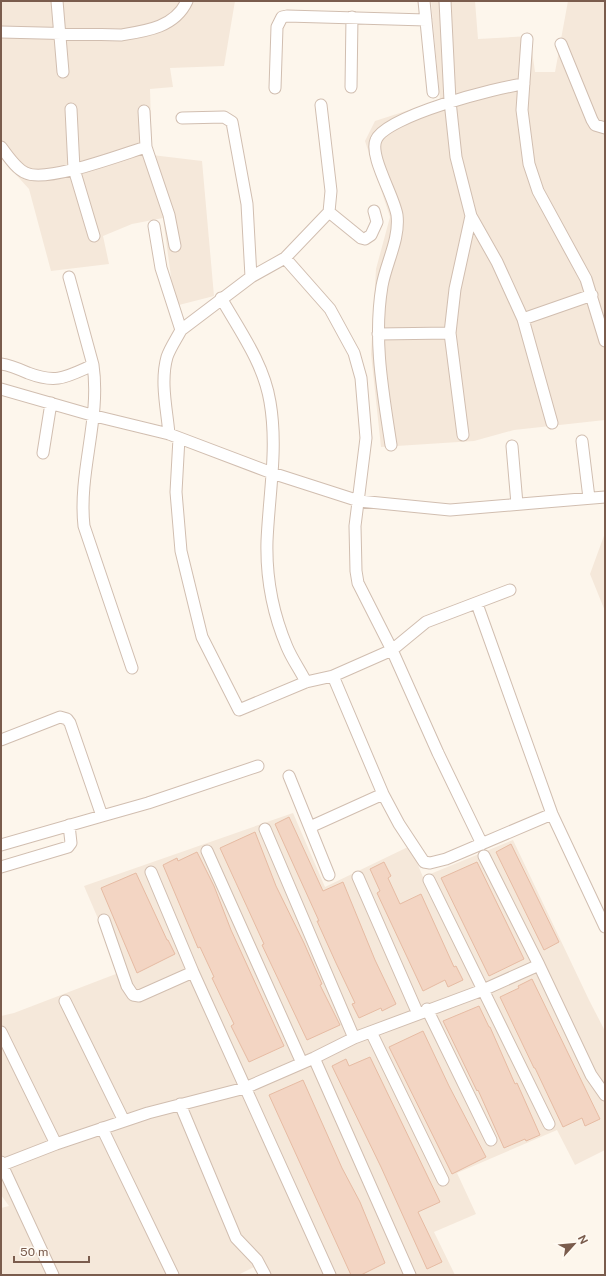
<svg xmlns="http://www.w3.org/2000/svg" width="606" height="1276" font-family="'Public Sans',sans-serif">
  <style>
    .residential { fill: #f5e8da }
    .building { fill: #f3d5c3; stroke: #e6bba3 }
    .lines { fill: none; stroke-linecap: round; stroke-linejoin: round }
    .minor-casing { stroke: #d1beb0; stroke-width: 13 }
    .minor { stroke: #fff; stroke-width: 11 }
  </style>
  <rect width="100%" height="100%" fill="#fdf6ec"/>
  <path class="residential" d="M1,1H235L224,66L170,68L173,87L150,89L152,155L202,161L214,296L175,306L163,218L132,224L103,236L109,264L51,271L29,189L1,158Z
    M431,1H475L478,39L530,36L535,72H555L568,1H605V420L514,430L474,441L381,447L371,354L376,269L390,217L365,141L375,121L440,100Z
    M605,533V611L590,574Z
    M293,813L325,887L410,846L423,877L513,840L589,1000L605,1031V1150L575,1165L557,1130L457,1173L476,1214L434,1232L455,1275H261L256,1266L238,1275H1V1208L9,1206L1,1195V1016L14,1013L121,972L84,886Z"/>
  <path class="building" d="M289,817L323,891L343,882L375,960L396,1004L382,1011L381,1008L359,1018L352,1004L355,1003L336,963L317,921H319L275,824Z
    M255,832L276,886L304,943L322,984L320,985L340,1025L307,1040L262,945L264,944L220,848Z
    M511,844L559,942L544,950L496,852Z
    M197,852L214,886L231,930L284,1046L249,1062L231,1026L234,1024L212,978L214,977L200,947L198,948L163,865L177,858L178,861Z
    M384,862L391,876L388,878L400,904L421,894L454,967L456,966L463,980L448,987L445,980L423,991L377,893L380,891L370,869Z
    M477,862L524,959L489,976L441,878Z
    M136,873L167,940H168L175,954L137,973L101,888Z
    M532,979L600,1119L585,1126L582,1118L563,1127L535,1068H534L500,997L519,988L518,986Z
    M479,1006L489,1027H490L515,1084L517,1083L540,1135L526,1141L525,1139L504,1148L478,1090L477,1091L443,1021Z
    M423,1031L449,1086L486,1157L452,1174L389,1047Z
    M370,1057L440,1202L418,1212L442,1262L427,1269L381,1167L332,1066L346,1059L349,1066Z
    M303,1080L342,1168L360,1202L385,1263L361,1275H351L269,1095Z"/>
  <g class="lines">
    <g class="minor-casing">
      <path id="minor" d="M57,1L63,72
        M424,1L433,92
        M445,1L450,101L456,157L471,216L497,262L523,319L552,423
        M1,32L121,35C147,31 175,27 187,1
        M527,39L522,110L529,164L538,191L586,279L605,341
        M561,44L592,120L595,125L605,128
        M351,87L352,17
        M275,88L277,27L282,17L287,16L426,20
        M71,109L74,169L94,236
        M144,111L146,147L169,215L175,246
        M182,118L224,117L232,122L247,204L251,277
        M1,147C8,156 16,169 26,173C47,183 123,154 146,147
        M329,212L361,238L365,239L371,235L377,222L374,211
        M154,226L161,268L181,330C177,338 170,348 167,357C160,382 167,410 169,434
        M285,258L330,309L354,353L361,378L366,438L355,526L356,571L358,583L392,650L438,753L482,844
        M69,277L93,365C101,419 78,472 84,526L132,668
        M221,298C240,331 264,364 270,402C278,448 269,494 267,541C266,576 273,614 287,647C292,659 300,670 306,682
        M523,319L592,295
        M181,330L251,277L285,258L329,212L331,191L321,105
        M378,334L450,333
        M1,364C10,365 19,369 28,373C57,384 66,377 93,365
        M1,389L95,416L169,434L272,473L359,501L450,510L605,497
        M463,435L450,333L455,289L471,216
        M179,438L176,492L181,551L202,637L239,710L306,682L333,676L392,650L426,622L510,590
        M582,441L589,498
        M391,445C383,392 373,340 382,286C386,263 400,239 397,215C394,196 369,156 376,140C385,116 498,87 524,84
        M512,446L517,504
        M43,453L51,403
        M477,604L552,814L605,927
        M333,676L383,794L399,824L424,862L430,863L446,859L552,814
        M1,740L60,717L67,719L70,723L102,816L1,845
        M289,776L329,875
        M102,816L148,803L258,766
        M310,827L383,794
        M265,829L354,1038
        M207,851L302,1063
        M484,856L539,965L591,1075L605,1095
        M1,867L68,847L71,843L69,825
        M151,872L193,972L330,1275
        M358,877L418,1014
        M429,880L549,1124
        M104,920L127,986L133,995L139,996L193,972
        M65,1001L124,1121
        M427,1009L491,1140
        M1,1032L56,1144
        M371,1032L443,1180
        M314,1058L410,1275
        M180,1104L236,1238L257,1260L265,1275
        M102,1128L173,1275
        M1,1162L2,1165L56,1144L148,1113L245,1088L314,1058L354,1038L483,990L539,965
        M2,1165L53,1275"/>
    </g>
    <use href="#minor" class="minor"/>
  </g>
  <rect width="606" height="1276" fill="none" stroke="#7a5c4d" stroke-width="4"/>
  <g transform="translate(574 1244) rotate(63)" stroke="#fffaf3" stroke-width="3" paint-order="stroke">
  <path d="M0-3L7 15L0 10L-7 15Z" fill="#7a5c4d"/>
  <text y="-6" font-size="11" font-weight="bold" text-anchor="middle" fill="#7a5c4d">N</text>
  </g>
  <path d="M14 1256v6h75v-6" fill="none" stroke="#7a5c4d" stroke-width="2"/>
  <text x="20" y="1256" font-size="12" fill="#7a5c4d" stroke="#fffaf3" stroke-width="3" paint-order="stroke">50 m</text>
</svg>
